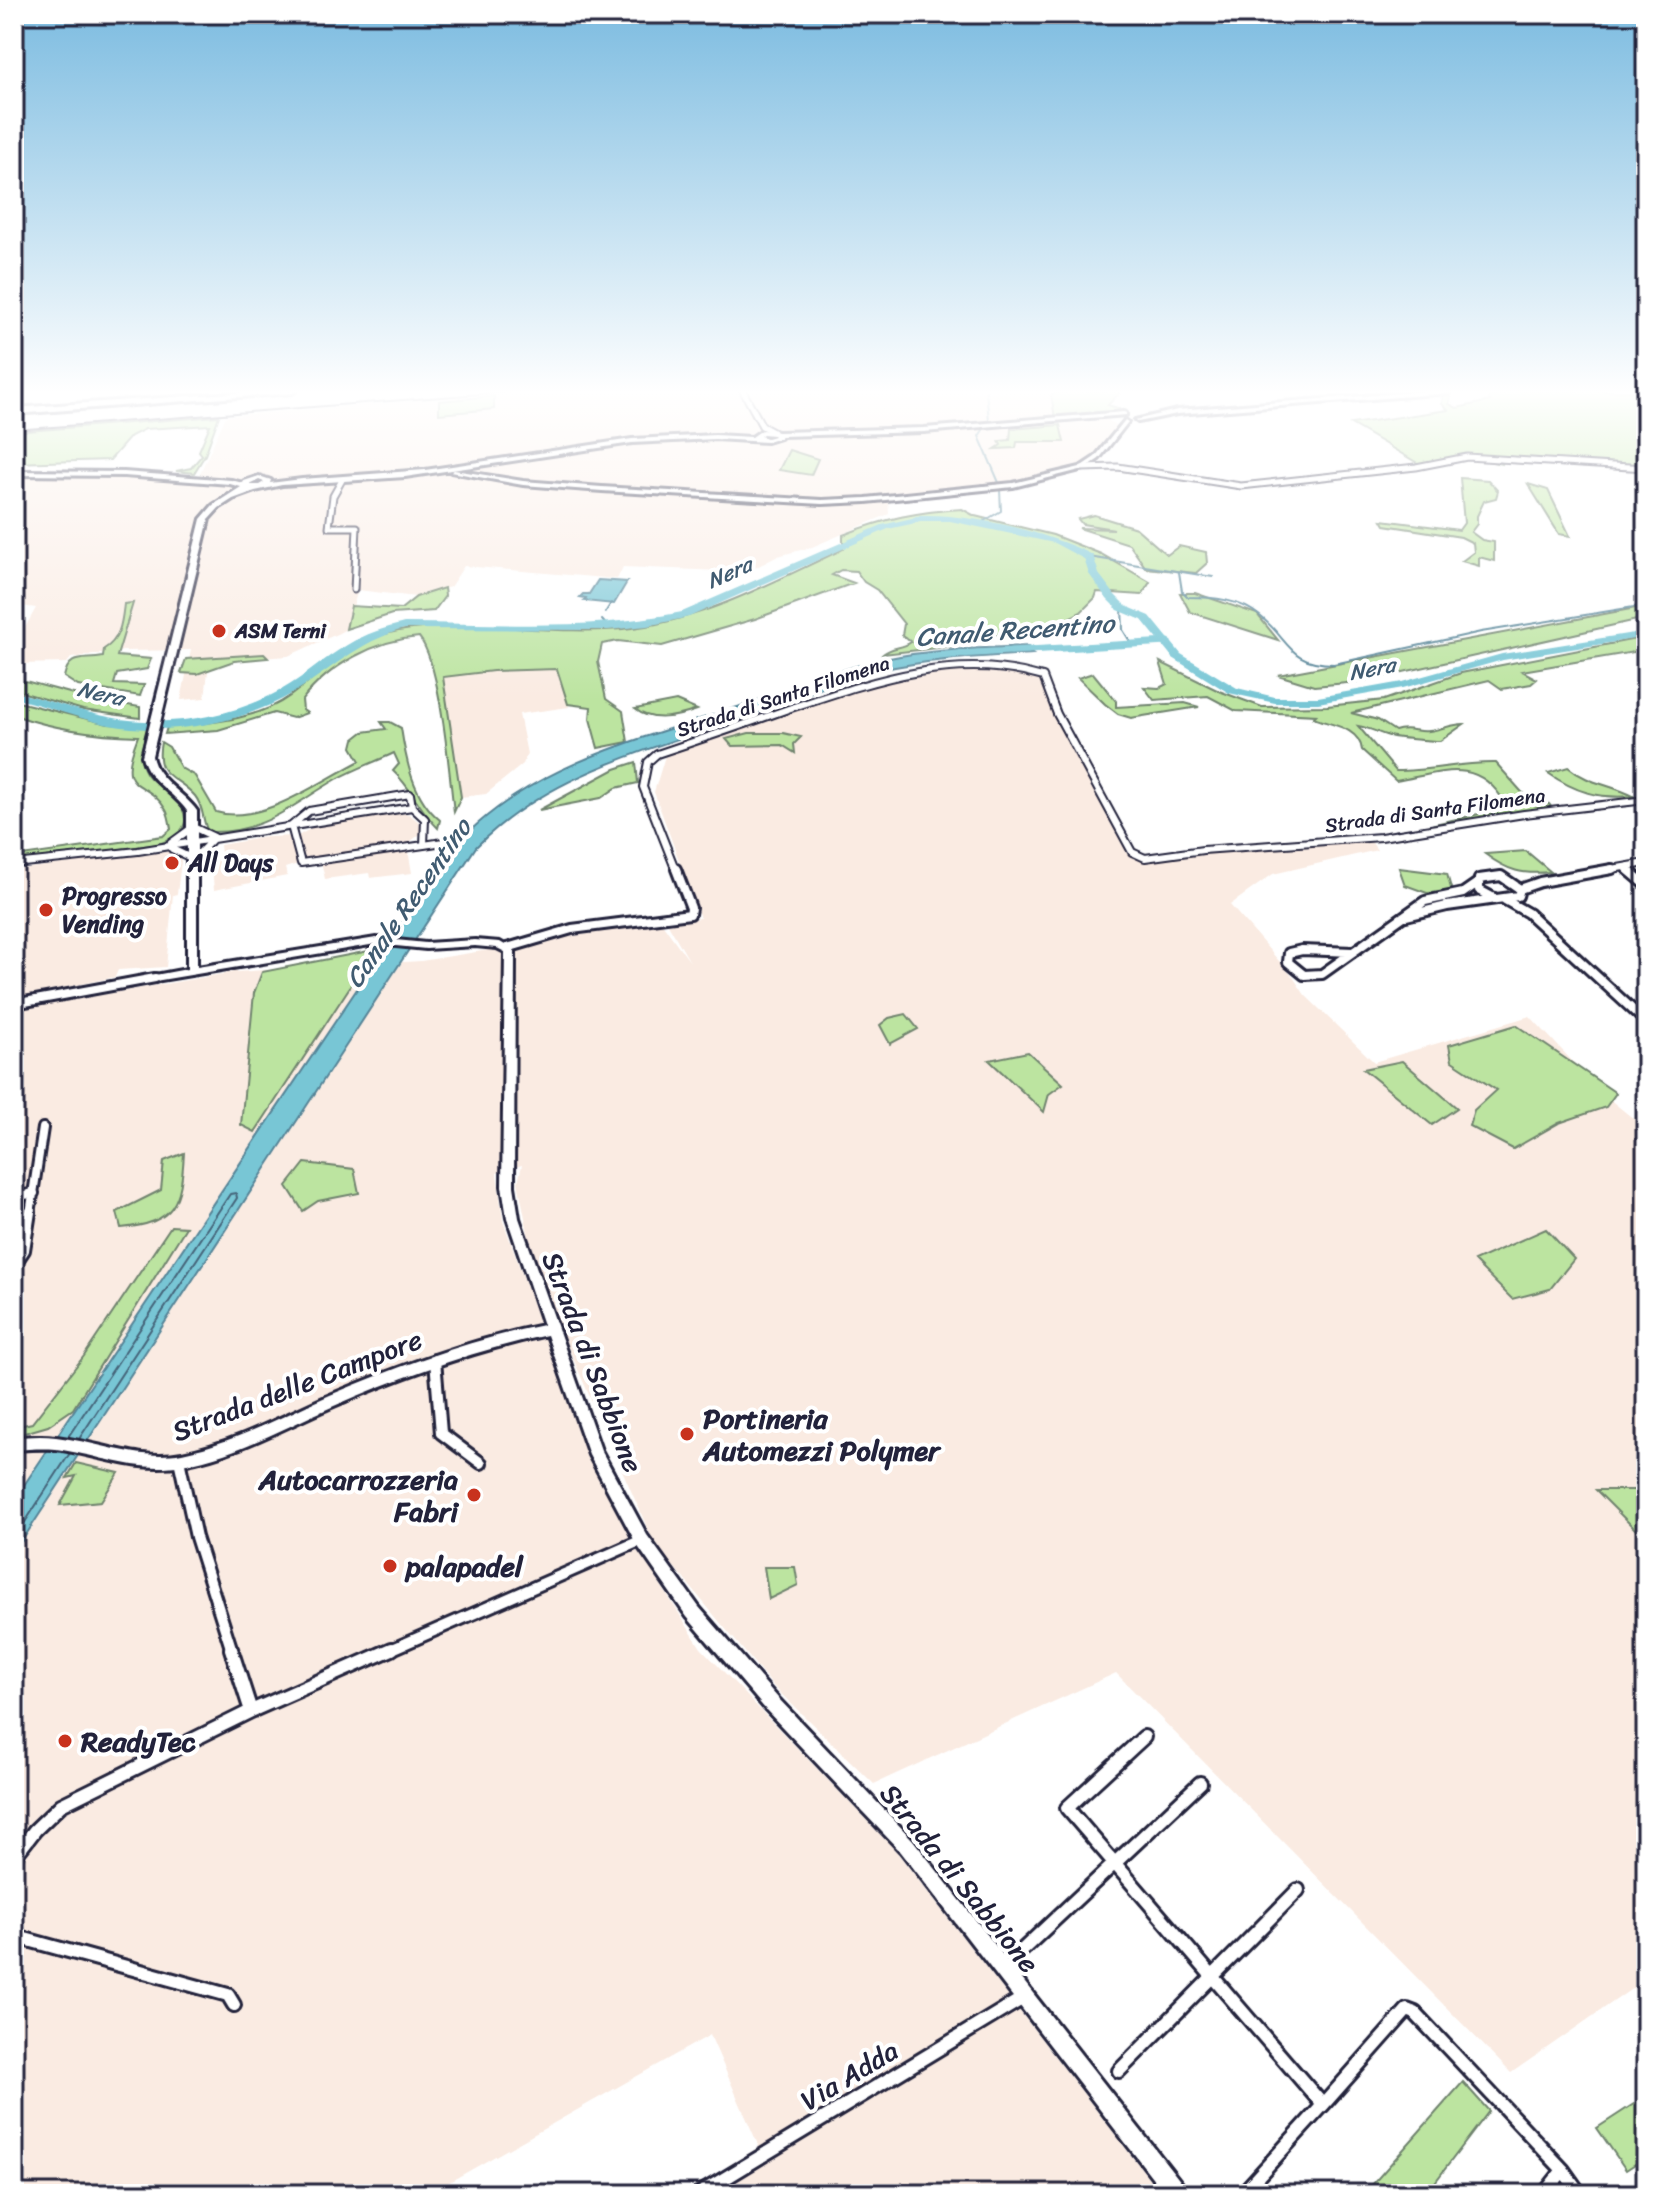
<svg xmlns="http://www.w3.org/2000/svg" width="1660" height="2208" font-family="Sriracha,sans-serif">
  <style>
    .built { fill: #faebe2 }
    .green { fill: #bce4a0; stroke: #6f836e; stroke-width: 2 }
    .water { fill: #78c6d5; stroke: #568497; stroke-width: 2 }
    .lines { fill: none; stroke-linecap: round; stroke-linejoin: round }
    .shore { stroke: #446479; stroke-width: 2 }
    .stream { stroke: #568497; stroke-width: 2 }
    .canal { stroke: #78c6d5; stroke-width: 7 }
    .river { fill: #78c6d5; fill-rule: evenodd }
    .street-far4-casing { stroke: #22223b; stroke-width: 9 }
    .street-far3-casing { stroke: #22223b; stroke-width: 10 }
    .street-far2-casing { stroke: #22223b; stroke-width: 14 }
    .street-far1-casing { stroke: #22223b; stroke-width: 16 }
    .street-casing { stroke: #22223b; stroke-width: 18 }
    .secondary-casing { stroke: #22223b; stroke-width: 6 }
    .highway-casing { stroke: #22223b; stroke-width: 6 }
    .street-far4 { stroke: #fff; stroke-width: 5 }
    .street-far3 { stroke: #fff; stroke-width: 6 }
    .street-far2 { stroke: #fff; stroke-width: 8 }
    .street-far1 { stroke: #fff; stroke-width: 10 }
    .street { stroke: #fff; stroke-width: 12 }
    .secondary { fill: #fff; fill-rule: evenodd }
    .highway { fill: #fff; fill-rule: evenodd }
    .rail { stroke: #22223b; stroke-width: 2 }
    .poi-dot { fill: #c8321e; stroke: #fff; stroke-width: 3 }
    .labels { text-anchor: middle; stroke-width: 8; stroke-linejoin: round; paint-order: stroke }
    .far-poi-label { font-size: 20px; font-weight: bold; fill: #22223b; stroke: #fff; text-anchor: start }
    .far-street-label { font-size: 20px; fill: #22223b; stroke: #fff }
    .far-water-label { font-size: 22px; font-style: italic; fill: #405b71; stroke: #fff }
    .poi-label { font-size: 24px; font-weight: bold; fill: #22223b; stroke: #fff; text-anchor: start }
    .water-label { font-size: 26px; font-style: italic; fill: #405b71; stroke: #fff }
    .near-street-label { font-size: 28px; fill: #22223b; stroke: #fff }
    .near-poi-label { font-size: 28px; font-weight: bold; fill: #22223b; stroke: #fff; text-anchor: start }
  </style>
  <rect width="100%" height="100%" fill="#fff"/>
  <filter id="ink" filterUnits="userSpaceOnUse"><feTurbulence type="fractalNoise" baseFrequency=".0125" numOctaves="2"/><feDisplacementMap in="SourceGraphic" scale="16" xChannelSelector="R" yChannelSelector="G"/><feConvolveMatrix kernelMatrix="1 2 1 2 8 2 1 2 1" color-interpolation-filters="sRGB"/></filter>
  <g filter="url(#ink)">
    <path class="built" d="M536,391H1050L1057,424L1107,420L1118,426L1092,457L1075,468L1002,485L888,497L889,514L812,547L778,556L747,572L623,567L617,579L464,566L450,587L416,597L358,590L346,629L339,633L288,656L209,662L205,698L181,700L191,650L123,651L71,658L67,663L14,664V647L36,608L14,605V475H123L197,480L226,416Z
      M557,669L569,707L519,714L527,754L523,764L486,794L461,797L443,677L493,671Z
      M980,670L1039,677L1079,763L1141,860L1207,851L1370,840L1377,850L1273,874L1230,905L1293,977L1305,995L1374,1062L1530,1016L1603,1094L1646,1129V1979L1511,2073L1116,1673L874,1784L774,1687L654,1543L557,1322L529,1238L518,1182L522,1165L497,1173L503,1221L585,1447L627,1532L701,1648L896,1851L1161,2194H684L759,2147L710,2035L428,2194H14V1010L234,972L421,961L661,922L690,962L668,924L700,918L654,792L665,756L884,680L930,671Z
      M395,813L409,814L424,826L423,832L407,844L412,873L370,878L369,873L325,879L320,857L285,868L287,876L214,890L211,856L221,854L220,845L266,837L298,836L320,823Z
      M162,851L180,853L181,862L177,894L173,895L166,967L118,970L115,977L14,998V870Z"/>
    <path class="green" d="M1074,391H1121L1108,405L1127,411L1055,418L1051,394Z
      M1514,391H1646V466L1504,460L1502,464L1460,455L1421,465L1351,424L1448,410L1442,404L1443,394L1451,393L1449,404L1457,408L1490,401L1489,397Z
      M494,396V409L439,414V401Z
      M219,416L205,455L194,473L176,471L191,468L202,455L199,451L210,425L145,429L131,436L110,460L14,463V432Z
      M1060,425L1064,442H1017L1016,448L995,449L1001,445L999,441L1010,440L1011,429Z
      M789,450L818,459L811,475L779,470Z
      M1460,478L1488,480L1498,491L1496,498L1484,501L1477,516V524L1471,532L1482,540L1494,542V561L1479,557V566L1462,561L1474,552L1473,543L1461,537L1385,525L1382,520L1459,530L1464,523Z
      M1528,484L1548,490L1570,536L1559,534Z
      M962,509L975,516L1053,535L1101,554L1150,582L1142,595L1097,592L1095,598L1081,612L1063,621L987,637L973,644L883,654C892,646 902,649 911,642L902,635L904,624L877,590L864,582L856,571L841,570L832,575L854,583L755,619L662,646L618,641L602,644L598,662L606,699L623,711L628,742L598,748L590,719L591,707L568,704L557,669L493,671L443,677L461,797L454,812C449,773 441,664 419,637C376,640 329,665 302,700L303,710L307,713L293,718L274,713L218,730L165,734L167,727C207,723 256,721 290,696C325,670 353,639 398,631C467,619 550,635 623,629C700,622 770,583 839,551L843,549V535C886,518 916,512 962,509Z
      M1094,515L1136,528L1167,555L1179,546L1206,552L1207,563L1196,573L1146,568L1129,544L1079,528L1114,529L1082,524L1078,519Z
      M444,588L445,596L434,611L392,614L346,629L351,606L401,609L416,597Z
      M1180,593H1195L1257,614L1278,640L1190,612Z
      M133,603L117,656L151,659L147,669L117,674L114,684L144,685L140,696L78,686L64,677C69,653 83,661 103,657L104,649C121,639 122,620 124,604Z
      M1636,608H1646V618L1358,682L1314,686L1278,675Z
      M1646,637V650L1522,671L1537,679L1531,684L1502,689L1489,680L1351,713L1378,720L1395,731C1408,726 1417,733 1429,731C1441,730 1451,724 1464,724L1440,741C1431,741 1395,738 1389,736C1378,733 1370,728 1358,726L1396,771C1430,771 1462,762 1496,763L1528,799L1549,804L1552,808L1438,829L1434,824L1496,810L1505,803C1477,755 1441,773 1396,781L1362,750C1359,727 1331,725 1313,718L1316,715L1236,711L1208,696L1154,700L1144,687L1159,688L1167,684L1160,662L1219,691L1262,707L1327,706L1384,700L1461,673Z
      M264,654L268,658L234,661L197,674L181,673L186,659Z
      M1093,673L1116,701V707L1185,703L1199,707L1131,718L1118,714L1105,704L1078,678Z
      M14,678L92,699L140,707V718L83,710L14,690Z
      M14,701L108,724L149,726C144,738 138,757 144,769C149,782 162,784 171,794C194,817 188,834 159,844L14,863V857L163,836L171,829C170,823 169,815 166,810C147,776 114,797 138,736C96,735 54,729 14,715Z
      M676,701L697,710C677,717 652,723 635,709Z
      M381,722H390L401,728C406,761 413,798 440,820L438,828C420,811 412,788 393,771L399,764L394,753C375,762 355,769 337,779C293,804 264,834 208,832C202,820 204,807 195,796C176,774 154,779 161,742L169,747L181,768L195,776L216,812C261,826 322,780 360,761L352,747L354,739L363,732L386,729Z
      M749,733H783L801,737L794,744L795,753L782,745L732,746L726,739Z
      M636,762L638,783L616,788L601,798L539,810L615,769Z
      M1568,767C1588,784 1610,784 1633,796C1599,799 1575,792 1548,773Z
      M1526,851L1551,872C1522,875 1508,871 1485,854Z
      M1399,868L1447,874L1452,892L1427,893L1405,885Z
      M374,950L255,1132L241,1125L254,993L262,972Z
      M906,1014L918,1029L890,1044L880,1025L889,1018Z
      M1516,1025L1616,1093L1606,1107L1559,1123L1513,1149L1469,1126L1474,1110L1496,1090L1452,1061L1449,1045Z
      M1028,1052L1063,1084L1049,1094L1044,1112L989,1060Z
      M1402,1061L1457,1108L1432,1125L1363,1069Z
      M184,1153C181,1203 176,1223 121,1228L117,1212L161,1190L164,1161Z
      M305,1163L354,1169L359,1193L318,1201L303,1211L287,1186Z
      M171,1226L186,1227L73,1409L48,1426L14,1436V1427L32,1423L84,1356Z
      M1546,1229L1574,1259L1550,1289L1512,1299L1474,1261Z
      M76,1463L119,1473L101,1501L60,1505L76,1476L67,1478Z
      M1596,1490H1635L1646,1500V1528L1638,1532Z
      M764,1567H795L798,1585L769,1599Z
      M1463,2082L1489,2111L1426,2194H1364Z
      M1646,2096V2157L1626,2170L1597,2128Z"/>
    <path class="water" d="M598,580L627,582L614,604L584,601L586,598L580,597L583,594H589Z
      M1028,646L1025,650L1032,654C981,657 930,659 880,670C837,680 795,699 753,714C656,748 550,772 476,847L14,1553V1500L445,858C517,767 639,740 744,705C795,687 847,665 900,656C942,649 985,648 1028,646Z"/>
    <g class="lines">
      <path class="shore" d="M68,1437L230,1194L236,1193L237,1198L79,1439
        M14,1539L70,1453"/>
      <path class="stream" d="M986,391L989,420
        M983,430L979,436L1000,485
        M979,524L1001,511L1000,490
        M1089,557L1213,577
        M1179,572L1182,591L1188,597C1212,597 1240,599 1260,616C1290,640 1288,664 1334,664L1481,632L1646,605
        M1122,608L1123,630L1131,643
        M605,613L611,603
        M602,620L608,627"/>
      <path class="canal" d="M1011,651L1168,642"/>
      <path class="river" d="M925,515C977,515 1046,532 1093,555L1099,574L1115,595L1126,606L1150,616L1181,654L1237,688L1275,697H1318L1402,682L1502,654L1646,631V637L1503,660L1403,688L1318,703H1275L1229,693L1173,658L1142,620L1118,610L1107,599L1089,574L1084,559L1054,543L950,521H925L888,529L689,617L647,626L608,630L404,629C358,642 332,669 293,693C242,724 167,736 109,725C77,718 46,706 14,698V692C46,699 77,711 109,717C164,728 232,718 281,690C305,677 324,658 347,645C365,634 384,628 404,623C496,623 591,631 682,612L882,525Z"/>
      <g class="street-far4-casing">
        <path id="street-far4" d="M743,391L762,426L773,432
          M1082,468L1118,467L1241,486L1416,467L1467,457L1646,468
          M342,480L333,496L329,527H357L354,590"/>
      </g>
      <g class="street-far3-casing">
        <path id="street-far3" d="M410,794L412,807L425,819L424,845L301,863L291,826L309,811Z
          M171,843L193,827L214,837
          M424,845L443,842
          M172,849L193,859L211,841
          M14,864L138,851L412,807
          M1625,867L1630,871
          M676,871L643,787L648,762L657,754C702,739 746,724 791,708C872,681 957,651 1043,677L1057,714L1132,852L1145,858L1203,850L1381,837L1524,814L1646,800
          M1601,871L1646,863"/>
      </g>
      <g class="street-far2-casing">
        <path id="street-far2" d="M1627,869L1646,885
          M1520,889L1540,882L1612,869
          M1505,900L1528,913L1646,1022
          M1406,916L1447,906L1518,896L1520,889L1501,876L1479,879V890L1494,898
          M507,948L572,929L690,914L691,908L676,869
          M1302,950L1353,952L1322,974L1304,975L1288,962L1289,953Z
          M1353,952L1425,901L1463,893L1476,884
          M14,1004L155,978
          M14,1197L34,1193
          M30,1214L43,1128"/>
      </g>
      <g class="street-far1-casing">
        <path id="street-far1" d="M14,1265L24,1250L30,1212
          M435,1360L441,1433L481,1463
          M179,1460L196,1537L232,1651
          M388,1651L642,1540"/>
      </g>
      <g class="street-casing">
        <path id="street" d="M231,1649L251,1711
          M1144,1737L1067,1808L1323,2105L1407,2010L1415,2013L1563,2170L1580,2194
          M14,1857L35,1830L61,1805L251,1711L392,1649
          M14,1936L228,1995L234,2005
          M1017,1955L1200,1783
          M1119,2071L1298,1890
          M699,2194L1023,1998
          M1242,2194L1323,2105
          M1544,2194L1563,2170"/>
      </g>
      <g class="secondary-casing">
        <path id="secondary" d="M1427,391H1452L1449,393L1177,414L1138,422L1135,420L1177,410Z
          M1124,412L1126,413V415L924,432L781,436L780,438L767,442L715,439L632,443L405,477L282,485L255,491L233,499L219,508L209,519L152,756C157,781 183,791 197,811V967L376,938L426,943L475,940L500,942L515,951L514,1186L519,1218L601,1450L647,1535L699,1607L778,1698L913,1840L1185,2187L1188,2194H1165L901,1852L766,1710L687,1617L637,1545L589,1455L547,1335C473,1351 403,1376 334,1406C285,1427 235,1456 182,1465C138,1473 99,1455 56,1449C42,1448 28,1449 14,1450V1438C28,1436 42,1435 56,1437C99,1442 139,1461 182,1453C234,1443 282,1416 330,1395C399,1366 469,1340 543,1325L507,1218L502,1186L505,952L497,948L475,946L426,949L376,944L155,981L150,978L155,975L187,969V811C173,791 148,782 142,756L201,519L213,505L241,487L230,484L124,476L14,475V471L124,472L231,480L243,483L244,481L259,476L271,480L270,483L302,479L425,470L632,439L715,435L752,437L762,430L778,432L924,428ZM763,434L773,435L774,436L767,438L760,436ZM259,480L264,482L259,485H249Z
          M1125,420L1128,422L1099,459L1084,469L1013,487L866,502L822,504L602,491L523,485L451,472L454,470L523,481L602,487L822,500L866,498L1013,483L1080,467L1095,457Z"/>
      </g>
      <g class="highway-casing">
        <path id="highway" d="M260,391H296L292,393L14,414V408Z"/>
      </g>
      <use href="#street-far4" class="street-far4"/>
      <use href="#street-far3" class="street-far3"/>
      <use href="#street-far2" class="street-far2"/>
      <use href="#street-far1" class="street-far1"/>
      <use href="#street" class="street"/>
      <use href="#secondary" class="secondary"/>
      <use href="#highway" class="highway"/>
      <path class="rail" d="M14,430L520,391"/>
    </g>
  </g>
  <linearGradient id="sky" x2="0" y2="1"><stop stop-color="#7bbbe0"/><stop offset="0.56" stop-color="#fff"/><stop offset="1" stop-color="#fff" stop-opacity="0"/></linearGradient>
  <rect width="1660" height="700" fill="url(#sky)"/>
  <g class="poi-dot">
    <circle cx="219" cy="631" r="8"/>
    <circle cx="172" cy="863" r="8"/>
    <circle cx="46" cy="910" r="8"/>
    <circle cx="687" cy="1434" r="8"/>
    <circle cx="474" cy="1495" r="8"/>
    <circle cx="390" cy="1566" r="8"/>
    <circle cx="65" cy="1741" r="8"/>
  </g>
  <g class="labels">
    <g class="far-poi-label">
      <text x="235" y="638">ASM Terni</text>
    </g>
    <g class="far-street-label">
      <text transform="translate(783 696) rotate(-18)" y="7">Strada di Santa Filomena</text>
      <text transform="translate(1435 810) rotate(-8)" y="7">Strada di Santa Filomena</text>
    </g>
    <g class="far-water-label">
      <text transform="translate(729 572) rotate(-24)" y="8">Nera</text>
      <text transform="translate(1372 668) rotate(-11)" y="8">Nera</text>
      <text transform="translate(101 693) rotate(13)" y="8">Nera</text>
    </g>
    <g class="poi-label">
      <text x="188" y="871">All Days</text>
      <text x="62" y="904">Progresso<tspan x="62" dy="28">Vending</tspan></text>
    </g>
    <g class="water-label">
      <text transform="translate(1015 630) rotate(-4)" y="9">Canale Recentino</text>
      <text transform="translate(408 903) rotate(-55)" y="9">Canale Recentino</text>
    </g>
    <g class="near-street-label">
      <text transform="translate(593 1362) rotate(69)" y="10">Strada di Sabbione</text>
      <text transform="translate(297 1385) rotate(-21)" y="10">Strada delle Campore</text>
      <text transform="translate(960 1878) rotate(51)" y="10">Strada di Sabbione</text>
      <text transform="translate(849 2075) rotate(-31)" y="10">Via Adda</text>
    </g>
    <g class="near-poi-label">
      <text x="703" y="1428">Portineria<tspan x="703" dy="32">Automezzi Polymer</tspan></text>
      <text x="458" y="1489" text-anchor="end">Autocarrozzeria<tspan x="458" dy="32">Fabri</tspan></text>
      <text x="406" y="1576">palapadel</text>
      <text x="81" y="1751">ReadyTec</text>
    </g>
  </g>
  <rect width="1660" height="2208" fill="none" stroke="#fff" stroke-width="48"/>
  <rect x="24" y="24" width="1612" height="2160" fill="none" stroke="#22223b" stroke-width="3" filter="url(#ink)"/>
</svg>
